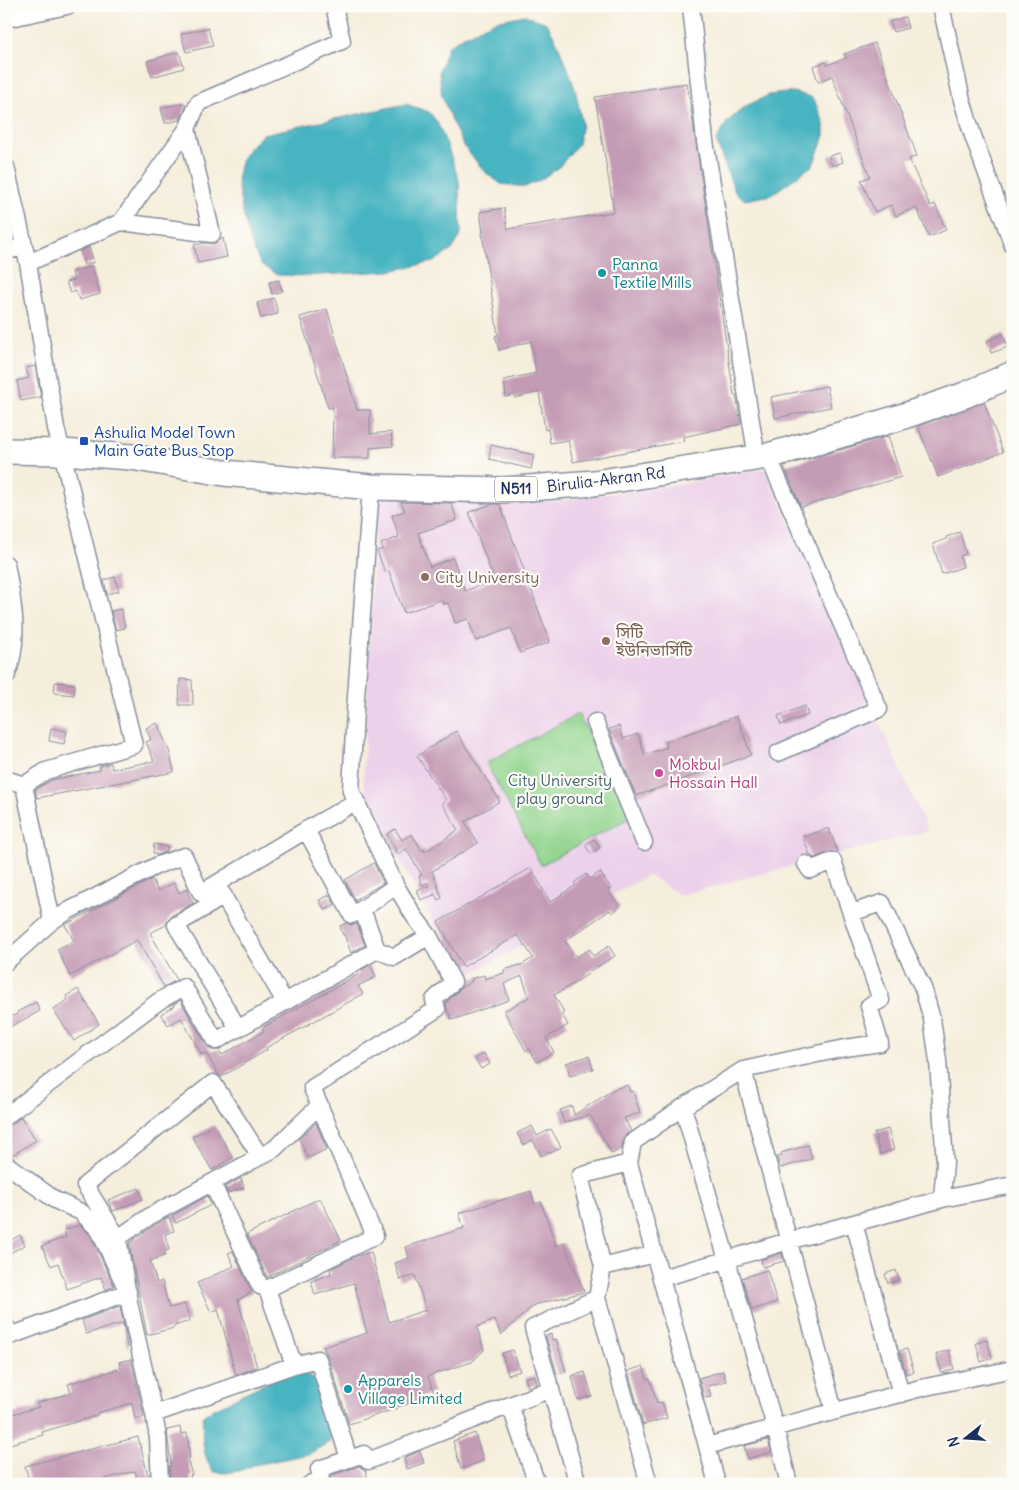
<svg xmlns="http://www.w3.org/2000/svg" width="1019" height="1490" font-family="Delius,'Noto Sans Bengali',sans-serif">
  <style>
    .built { fill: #ecd1ea }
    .green { fill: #8fd38b; stroke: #558174 }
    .water { fill: #46b4c1; stroke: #307290 }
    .building { fill: #c49bb5 }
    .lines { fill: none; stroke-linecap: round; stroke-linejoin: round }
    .minor-casing { stroke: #888e9d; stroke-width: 19 }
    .highway-casing { stroke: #888e9d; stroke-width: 28 }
    .minor { stroke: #fff; stroke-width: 16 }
    .highway { stroke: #fff; stroke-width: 25 }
    .culture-dot { fill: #0f9aa8; stroke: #fdfcf7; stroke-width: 2 }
    .transit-dot { fill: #1a4fb4; stroke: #fdfcf7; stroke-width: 2 }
    .education-dot { fill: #8d6e63; stroke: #fdfcf7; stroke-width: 2 }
    .hotel-dot { fill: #d1479c; stroke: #fdfcf7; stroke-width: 2 }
    .labels { text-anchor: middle; stroke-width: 4.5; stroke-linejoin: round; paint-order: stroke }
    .shield { fill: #fdfcf7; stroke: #5f6c8c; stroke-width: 1 }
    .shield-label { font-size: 15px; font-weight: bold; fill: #1b2f5e }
    .culture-label { font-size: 16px; fill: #0d838f; stroke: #fdfcf7; text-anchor: start }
    .transit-label { font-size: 16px; fill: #164399; stroke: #fdfcf7; text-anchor: start }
    .street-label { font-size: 16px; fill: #1b2f5e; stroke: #fdfcf7 }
    .education-label { font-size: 16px; fill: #785e54; stroke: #fdfcf7; text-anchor: start }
    .hotel-label { font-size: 16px; fill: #b23c85; stroke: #fdfcf7; text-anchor: start }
    .park-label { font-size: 16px; fill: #3e606c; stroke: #fdfcf7 }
  </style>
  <rect width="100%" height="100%" fill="#fdfcf7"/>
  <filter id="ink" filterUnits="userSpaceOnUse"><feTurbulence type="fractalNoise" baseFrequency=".02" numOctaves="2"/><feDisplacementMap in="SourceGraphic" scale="10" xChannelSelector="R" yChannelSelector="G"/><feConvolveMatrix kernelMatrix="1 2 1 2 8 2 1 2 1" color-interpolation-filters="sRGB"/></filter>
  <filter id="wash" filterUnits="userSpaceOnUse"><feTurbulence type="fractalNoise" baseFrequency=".0096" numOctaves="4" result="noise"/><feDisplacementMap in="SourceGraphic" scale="20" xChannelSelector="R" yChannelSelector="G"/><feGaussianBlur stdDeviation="1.12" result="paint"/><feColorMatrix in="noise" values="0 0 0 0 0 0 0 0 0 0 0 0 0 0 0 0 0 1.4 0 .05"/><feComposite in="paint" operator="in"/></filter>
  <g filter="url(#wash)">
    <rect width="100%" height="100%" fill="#f6eedc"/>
    <path class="built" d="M765,468L928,831L680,895L648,875L464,978L368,801L363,780L377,492L476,502L558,501L687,483Z"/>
    <path class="green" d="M578,714L633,816L541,865L486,763Z"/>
    <path class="water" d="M525,15L546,23L554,36L567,66L576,92L582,124L578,144L558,168L540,180L525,187L501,184L485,172L463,145L453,124L442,96L439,72L448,46L464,36L496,21Z
      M793,92L811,97L815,102L824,123V137L813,165L771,195L745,200L735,192L716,141L727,122L746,106L769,95Z
      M406,104L429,112L437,122L447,145L459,181L461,235L452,250L433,262L390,271L304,276L278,275L261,265L250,241L242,209L237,181L241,161L250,147L263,134Z
      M297,1371L311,1376L317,1382L331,1423V1441L309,1454L254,1465L238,1471L225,1473L214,1472C203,1459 200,1432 204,1415L213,1409L225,1404L240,1395L282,1376Z"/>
    <g id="blocks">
      <path class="building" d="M905,17L908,28L893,32L890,21Z
        M208,28L213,46L186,52L181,34Z
        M875,43L917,156L909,159L930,206L935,204L946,230L929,237L916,207L896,216L891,205L875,212L861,180L870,177L832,76L818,82L813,66L826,62L827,65L846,58L844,54Z
        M179,52L184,68L152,77L147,61Z
        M687,83L734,395H736L741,424L683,437L684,441L573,462L568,440L550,443L548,429L545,430L539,392L515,398V395L506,397L504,380L536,373L531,341L499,350L495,336L498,335L482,233L483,232L480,212L504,208L508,229L614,212L595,97Z
        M185,103L186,107L180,120L165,123L161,108Z
        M840,153L843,162L832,166L829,156Z
        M223,238L227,257L198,263L194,245L204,243H215Z
        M88,247H89L94,262L84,265L80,251Z
        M92,266L100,294L79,300L76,291L70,293L66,282L74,280L72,272Z
        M279,280L282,291L272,294L269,282Z
        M274,298L278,314L261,318L257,303Z
        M327,309L357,410H370V434L391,432L393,446L370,448V458H332L333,407L328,408L300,317Z
        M1003,334L1008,347L991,353L987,341Z
        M35,366L41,397L21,401L17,381L29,378L26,368Z
        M827,386L831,407L775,418L771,397Z
        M984,402L1003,452L938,477L918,426Z
        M888,436L901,477L801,507L784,466Z
        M491,445L534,455L531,469L489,459Z
        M401,502L451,503L457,520L418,533L430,567L453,558L465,591L494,580L469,512L493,504H500L550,642L520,653L511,628L476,641L468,619L455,623L448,603L443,604L441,600L404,613L389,571L385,572L377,551L383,549L381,544L399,537L392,515L405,511Z
        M960,532L966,554L960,556L963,567L942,574L933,544L946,539V537Z
        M115,577L119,591L107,594L104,580Z
        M121,609L125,628L116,630L111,611Z
        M180,679L192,680L193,705H179Z
        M55,682L75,684L74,695L54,693Z
        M805,706L808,715L781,725L778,716Z
        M737,716L751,755L636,796L609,729L619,726L623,739L638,734L645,755L667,747L665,742Z
        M157,723L169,750L174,772L37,798L35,790L52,780L100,770V766L111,763L112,769L154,761L146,742L151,740L146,728Z
        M51,728L67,731L64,744L49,741Z
        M456,731L500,801L465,822L478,843L432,871L442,898L438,900L434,893V895L421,900L417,890L429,886L427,883L422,885L419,876L422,875L406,849L398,854L387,834L395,829L402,840L412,834L422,851L424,849L425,852L458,830L442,803L446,800L417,756Z
        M829,828L838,853L830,852L814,858L810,855L803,837Z
        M594,839L600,848L591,854L585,845Z
        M154,844L168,847L167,851L158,855L153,853Z
        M374,863L383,883L355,900L345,880Z
        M531,868L550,902L576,885L574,883L586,874L590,879L600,872L611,888L608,890L620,907L612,913L610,910L565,941L576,957L590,949L593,956L609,946L615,956L587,973L588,974L573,984L554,995L564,1012L562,1014L568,1025L546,1038L554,1052L537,1062L529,1049L526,1051L504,1011L529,997L522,976L504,984L509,1000L452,1020L447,1010L446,1003L461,988L472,981L471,979L484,975L485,979L504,973V970L523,964L533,958L518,935L463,967L438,922Z
        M152,879L158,891L174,883L179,893L186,889L193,903L171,916L168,920L166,925L150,933L177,980L164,987L137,940L70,976L57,949L74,941L65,925Z
        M330,895L335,905L325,910L319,900Z
        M346,923L352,925L357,924L365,945L351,953L344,934L343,935L340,926Z
        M370,965L376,977L358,986L363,994L266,1048L267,1050L221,1077L218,1074L206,1053L202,1055L181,1018L168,1025L161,1014L174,1006L173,1005L180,1000L207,1046L211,1050H219L222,1055L264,1031L262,1028L359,974L358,972Z
        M78,989L99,1024L74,1041L53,1009L68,1000L66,996Z
        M36,1002L40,1011L6,1029V1018L18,1014L17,1012Z
        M484,1053L490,1064L481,1069L475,1059Z
        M589,1056L593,1069L570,1076L566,1063Z
        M628,1085L630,1092L633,1091L640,1113L624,1118L631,1131L627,1134L623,1139L622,1148L612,1154L590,1115L564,1123L560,1110L572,1106L574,1115L614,1089Z
        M21,1117L36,1140L11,1156L6,1154V1126L12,1124Z
        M316,1123L327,1149L308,1158L299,1139Z
        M214,1125L233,1158L212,1170L192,1137Z
        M532,1126L537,1136L551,1129L561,1147L551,1153L550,1152L541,1156L533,1140L523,1145L517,1133Z
        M888,1129L894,1150L880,1154L874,1133Z
        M808,1145L812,1159L780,1168L777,1157L782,1156L781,1153Z
        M241,1178L244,1188L228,1193L225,1187Z
        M139,1188L143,1199L113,1211L108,1200Z
        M531,1191L535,1204L541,1202L556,1246L564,1243L584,1292L534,1305L501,1335L495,1320L477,1327L484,1350L472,1362L428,1376L434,1393L413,1400V1402L397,1407L398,1408L349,1424L328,1356L323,1347L367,1333L354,1283L315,1295L311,1281L331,1274L330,1269L357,1256L371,1252L389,1322L426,1310L415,1275L400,1280L395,1263L409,1258L406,1247L464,1228L459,1213Z
        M207,1196L211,1205L176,1223L172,1216Z
        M320,1198L341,1240L267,1277L247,1234Z
        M169,1217L174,1231L165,1234L169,1250L164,1252L166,1255L150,1261L157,1283L162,1281L169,1308L185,1304L190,1321L174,1326V1328L147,1335L129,1243L155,1225Z
        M80,1225L91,1236L114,1286L106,1290L101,1277L67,1289L58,1263L51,1266L42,1246L66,1237L64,1230Z
        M20,1235L25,1245L6,1255V1243Z
        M233,1251L252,1292L238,1300L257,1367L236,1375L218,1309L211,1312L197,1283L234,1266L228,1253Z
        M782,1253L784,1261L763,1267L761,1260Z
        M767,1270L777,1302L752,1310L742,1278Z
        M896,1270L899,1280L888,1283L885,1274Z
        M120,1306L129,1346L127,1347L123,1323L86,1334L82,1320Z
        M551,1334L552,1340L556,1339L566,1372L557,1374L546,1336Z
        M987,1340L992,1358L981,1362L976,1343Z
        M907,1349L914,1372L906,1374L900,1351Z
        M513,1350L520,1371L508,1375L502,1353Z
        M949,1350L954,1369L942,1373L936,1354Z
        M131,1359L144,1417L135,1419L132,1403L97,1413L98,1415L42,1432L43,1435L6,1445V1416L39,1407L37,1403L71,1393L68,1384L121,1368L119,1362Z
        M643,1366L647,1379H650L657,1403L662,1402L667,1418L643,1425L628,1371Z
        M723,1371L726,1381L708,1386L711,1397L704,1398L699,1378Z
        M585,1372L592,1396L578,1400L572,1376Z
        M535,1375L537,1384L528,1387L525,1378Z
        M180,1427L181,1434L187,1433L190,1458H187L192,1475H190L192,1484H170L169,1466H171L167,1430Z
        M475,1433L483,1461L461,1469L453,1441Z
        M138,1437L148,1475L150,1474V1484H127V1481L137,1478L135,1471L86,1484H30L25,1466Z
        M768,1440L771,1452L748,1459L744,1446Z
        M420,1451L424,1463L407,1469L404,1458Z
        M359,1466L365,1470L368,1479L353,1484H330V1476Z"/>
    </g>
  </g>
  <g filter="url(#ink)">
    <use href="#blocks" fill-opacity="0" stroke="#888e9d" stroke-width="1"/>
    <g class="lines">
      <g class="minor-casing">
        <path id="minor" d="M691,6L705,141L757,458
          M941,6L962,100L972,133L1013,246
          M6,19L67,6
          M6,167L28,263L56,428L134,745L46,771L24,785L6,779
          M121,222L187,129
          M6,251L24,247
          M28,263L121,222L212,234L187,129L198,103L342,41L334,6
          M768,456L879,709L778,753
          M6,564C13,601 21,642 6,677
          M595,722L644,842
          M24,785L52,921
          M357,801L306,830L352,915L362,909L396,886
          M218,887L285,1002
          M224,896L176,925L238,1028
          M851,913L882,903L923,988L932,1019L938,1061L945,1163L942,1199
          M377,950L394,957L429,936
          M6,962L52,921L70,910L158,865L184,856L201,893L306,830
          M743,1070L834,1411
          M683,1107L775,1427L789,1484
          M6,1116L159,1001L184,987L216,1041L377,950L362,909
          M6,1164L55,1200L81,1212L99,1230L128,1292L13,1335L6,1327
          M212,1183L260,1286L267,1289
          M1013,1185L942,1199L788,1241L726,1260L661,1278L707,1446L921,1388L1013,1369
          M854,1223L901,1394
          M118,1238L85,1185L213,1083L260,1156
          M603,1267L654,1254
          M661,1278L629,1163L633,1142L683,1107L743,1070L845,1048L880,1043L869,1006L881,1000L833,861L810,870L806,864
          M597,1298L603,1267L580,1176L629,1163
          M510,1405L537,1484
          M154,1414L294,1365
          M707,1446L717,1484
          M349,1459L364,1454L368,1461L551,1389
          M160,1484L158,1438L154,1414L130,1307L118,1238L150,1216L274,1149L320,1105
          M310,1484L321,1480L319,1469L349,1459L318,1359L294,1365L267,1289L375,1236L312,1088L437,1009L434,1000L453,982L429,936L414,916L396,886L351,791L355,711L371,487
          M578,1484L533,1328L597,1298L649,1484"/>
      </g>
      <g class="highway-casing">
        <path id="highway" d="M6,451L62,452L131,457L224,473L371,487L503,490L594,483L768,456L898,418L965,395L1013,374"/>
      </g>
      <use href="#minor" class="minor"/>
      <use href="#highway" class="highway"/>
    </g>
  </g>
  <g class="culture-dot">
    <circle cx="602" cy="273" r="5"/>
    <circle cx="348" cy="1389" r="5"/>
  </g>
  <rect class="transit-dot" x="79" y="436" width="10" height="10" rx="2.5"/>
  <g class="education-dot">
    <circle cx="425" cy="577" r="5"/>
    <circle cx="606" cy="641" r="5"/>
  </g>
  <circle class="hotel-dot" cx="659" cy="773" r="5"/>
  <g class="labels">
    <rect class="shield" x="495" y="476.5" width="42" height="25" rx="4"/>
    <g class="shield-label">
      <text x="516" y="494">N511</text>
    </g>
    <g class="culture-label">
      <text x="612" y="270">Panna<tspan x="612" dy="18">Textile Mills</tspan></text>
      <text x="358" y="1386">Apparels<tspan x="358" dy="18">Village Limited</tspan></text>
    </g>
    <g class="transit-label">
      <text x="94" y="438">Ashulia Model Town<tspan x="94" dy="18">Main Gate Bus Stop</tspan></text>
    </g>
    <g class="street-label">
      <text transform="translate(606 479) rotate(-7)" y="6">Birulia-Akran Rd</text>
    </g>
    <g class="education-label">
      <text x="435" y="583">City University</text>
      <text x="616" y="638">সিটি<tspan x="616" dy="18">ইউনিভার্সিটি</tspan></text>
    </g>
    <g class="hotel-label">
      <text x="669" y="770">Mokbul<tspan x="669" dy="18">Hossain Hall</tspan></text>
    </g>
    <g class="park-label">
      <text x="560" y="786">City University<tspan x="560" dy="18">play ground</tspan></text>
    </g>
  </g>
  <rect width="1019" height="1490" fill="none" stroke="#fdfcf7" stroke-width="25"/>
  <g transform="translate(966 1438) rotate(253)" stroke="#fdfcf7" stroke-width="4" paint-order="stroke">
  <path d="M0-4L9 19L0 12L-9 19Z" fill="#1b2f5e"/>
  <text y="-8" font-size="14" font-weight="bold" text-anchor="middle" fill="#1b2f5e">N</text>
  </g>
</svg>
